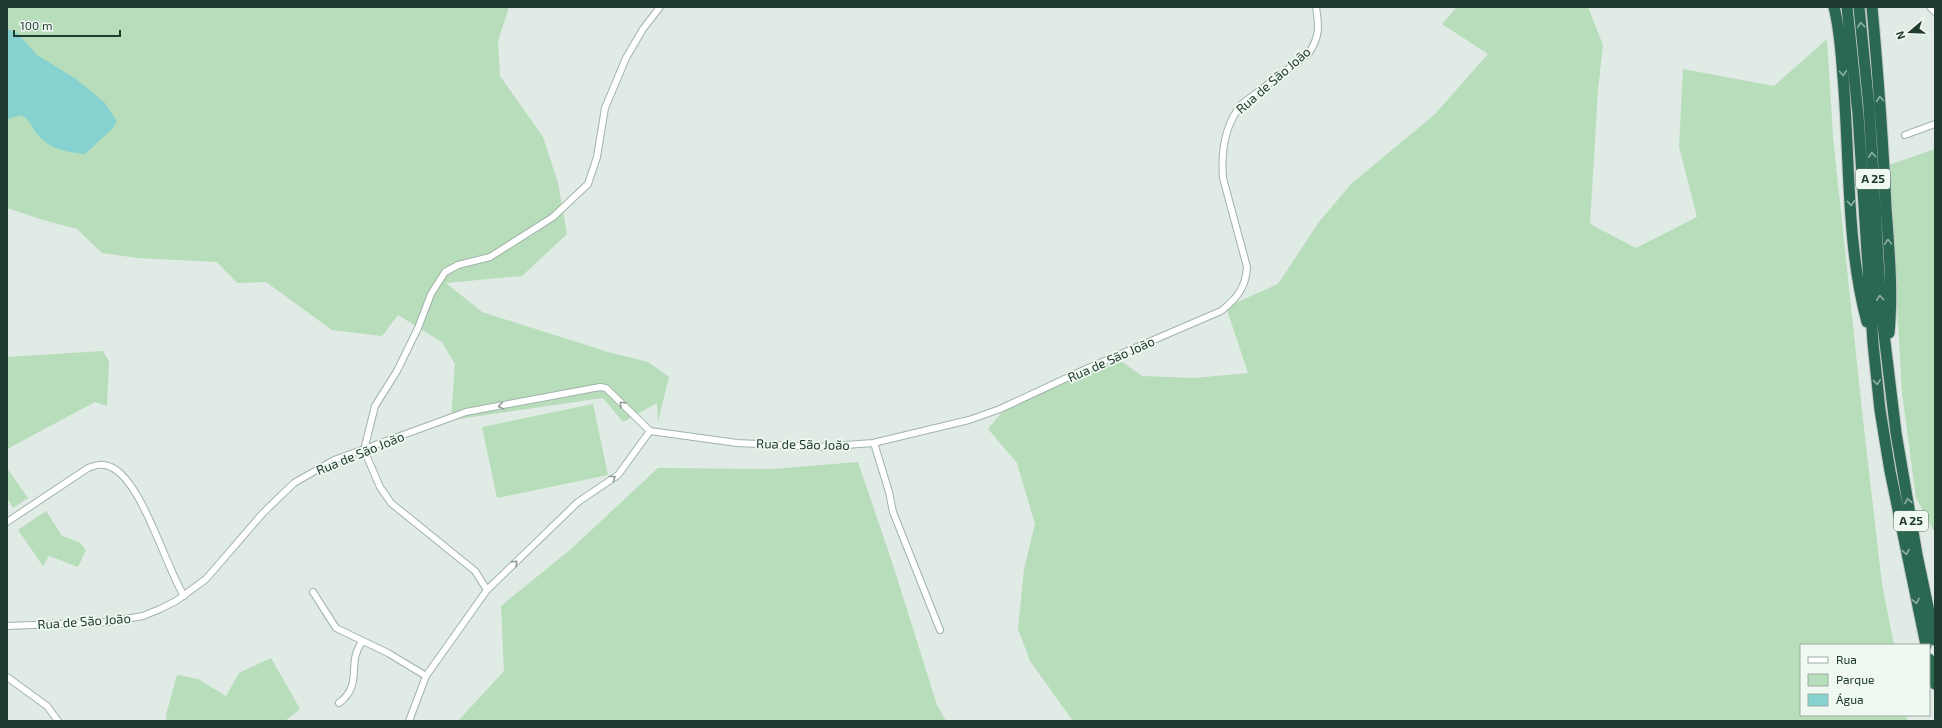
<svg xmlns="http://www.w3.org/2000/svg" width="1942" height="728" font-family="'Exo 2',sans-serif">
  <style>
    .green { fill: #b7ddbb }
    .water { fill: #85d2d1 }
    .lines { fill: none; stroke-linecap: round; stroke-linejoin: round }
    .street-casing { stroke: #a2b3aa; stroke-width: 8 }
    .highway-casing { stroke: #c1c8c5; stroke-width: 13 }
    .street { stroke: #fff; stroke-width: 6 }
    .highway { stroke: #2b6852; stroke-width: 11 }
    .oneway { stroke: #8eb0a2 }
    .oneway2 { stroke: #909d98 }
    .labels { text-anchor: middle; stroke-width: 3.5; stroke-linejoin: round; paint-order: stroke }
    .shield { fill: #f0f8f2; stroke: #5e746a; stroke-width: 1 }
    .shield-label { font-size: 12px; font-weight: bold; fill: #203b30 }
    .street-label { font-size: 13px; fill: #203b30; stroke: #f0f8f2 }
  </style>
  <rect width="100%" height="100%" fill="#dfebe4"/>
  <path class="green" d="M7,7H509L498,41L500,76L543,137L558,183L567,234L522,276L446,283L482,312L608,352L648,362L669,377L658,422L657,403L623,422L603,398L451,420L455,364L442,342L398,315L382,336L332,330L266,282L237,283L217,262L138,258L102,253L77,229L43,220L7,208Z
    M1457,7H1588L1603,45L1598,90L1590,224L1636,248L1697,217L1679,147L1683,69L1774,86L1827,39L1833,137L1863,420L1882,584L1894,645H1801V715H1906L1908,721H1073L1030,661L1018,629L1024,569L1035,524L1017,463L988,429L1006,407L1114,356L1142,376L1194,378L1248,373L1226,307L1278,284L1319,222L1351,184L1434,115L1488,54L1442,24Z
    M1935,149V533L1916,498L1902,393L1889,165Z
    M103,351L109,362L107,406L95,402L7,449V357Z
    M593,404L608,475L497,498L482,427Z
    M858,462L892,562L937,705L946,721H458L504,671L501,606L571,549L658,468L773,469Z
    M7,468L28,498L13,508L7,498Z
    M46,511L62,536L79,542L86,550L78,567L49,556L43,566L18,530Z
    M271,658L300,709L285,721H167L166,715L177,675L198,679L226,696L239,673Z"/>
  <path class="water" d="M7,29L17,33L37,55L76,79L105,103L117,121L113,128L85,154C66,152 50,149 37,134C31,126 31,122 22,115L7,119Z"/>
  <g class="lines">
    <g class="street-casing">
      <path id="street" d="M1930,7L1935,12
        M1905,135L1935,124
        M874,443L889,492L893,512L940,630
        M364,450L375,406L397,371L418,328L431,294L445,272L458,265L490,257L553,217L588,184L597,157L605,108L626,58L643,29L660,7
        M364,450L380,487L391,503L475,571L487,590
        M7,522L88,468C96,465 103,463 111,467C142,481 165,565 184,596
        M313,592L336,628L388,653L426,676
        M7,626L109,622L143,616L160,609L176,601L206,579L263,513L294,483L334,460L466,412L600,387L606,388L650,431L737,443L818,447L873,443L969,420L1000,409L1086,369L1221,311C1236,299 1246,288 1247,267L1223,178C1221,152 1225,124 1242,104L1309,53C1320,36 1319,26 1316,7
        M7,677L47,706L58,721
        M339,703C364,684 346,663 362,642
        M409,721L426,676L487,590L578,502L618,475L650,431"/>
    </g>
    <g class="highway-casing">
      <path id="highway" d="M1834,7C1840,30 1841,53 1843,77C1850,156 1846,245 1867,322
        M1847,7L1858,114L1873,343L1880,410L1890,471L1926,645
        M1859,7L1869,107L1881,309L1896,433L1917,555L1935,640
        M1872,7C1878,74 1883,141 1886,208C1889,249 1893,292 1889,333
        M1929,659L1935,684"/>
    </g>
    <use href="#street" class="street"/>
    <use href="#highway" class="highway"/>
  </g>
  <defs><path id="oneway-chevron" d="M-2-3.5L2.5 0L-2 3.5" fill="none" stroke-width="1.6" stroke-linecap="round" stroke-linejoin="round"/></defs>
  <g class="oneway">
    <use href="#oneway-chevron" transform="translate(1861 25) rotate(-96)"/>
    <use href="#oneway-chevron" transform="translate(1843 73) rotate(85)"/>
    <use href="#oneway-chevron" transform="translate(1880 99) rotate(-95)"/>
    <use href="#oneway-chevron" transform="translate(1872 155) rotate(-94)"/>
    <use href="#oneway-chevron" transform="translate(1851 203) rotate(86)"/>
    <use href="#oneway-chevron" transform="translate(1888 242) rotate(-93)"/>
    <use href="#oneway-chevron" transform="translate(1880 298) rotate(-94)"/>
    <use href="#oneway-chevron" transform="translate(1877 382) rotate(84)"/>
    <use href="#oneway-chevron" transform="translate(1908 501) rotate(-100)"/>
    <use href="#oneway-chevron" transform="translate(1906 552) rotate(79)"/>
    <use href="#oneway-chevron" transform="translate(1916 601) rotate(78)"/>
  </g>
  <g class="oneway2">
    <use href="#oneway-chevron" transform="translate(622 404) rotate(-136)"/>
    <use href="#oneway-chevron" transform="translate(501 406) rotate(169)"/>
    <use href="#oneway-chevron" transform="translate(613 478) rotate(-34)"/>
    <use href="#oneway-chevron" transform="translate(515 563) rotate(-44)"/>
  </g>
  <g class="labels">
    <g class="shield">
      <rect x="1856" y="169" width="34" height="20" rx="3"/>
      <rect x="1894" y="511" width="34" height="20" rx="3"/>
    </g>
    <g class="shield-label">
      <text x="1873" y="183">A 25</text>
      <text x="1911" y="525">A 25</text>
    </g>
    <g class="street-label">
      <text transform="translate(1273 80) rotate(-41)" y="5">Rua de São João</text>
      <text transform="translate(1111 359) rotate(-24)" y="5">Rua de São João</text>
      <text transform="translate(803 444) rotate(1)" y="5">Rua de São João</text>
      <text transform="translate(360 453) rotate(-22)" y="5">Rua de São João</text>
      <text transform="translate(84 621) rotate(-4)" y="5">Rua de São João</text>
    </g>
  </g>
  <rect width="1942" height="728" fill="none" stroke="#203b30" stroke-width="16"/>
  <rect x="1800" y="644" width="130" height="72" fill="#f0f8f2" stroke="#9daca4"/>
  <rect x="1808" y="657" width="20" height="6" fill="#ffffff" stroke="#9daca4"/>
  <text x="1836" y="664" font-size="12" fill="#203b30">Rua</text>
  <rect x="1808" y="674" width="20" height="12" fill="#b7ddbb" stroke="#9daca4"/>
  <text x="1836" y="684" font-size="12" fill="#203b30">Parque</text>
  <rect x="1808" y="694" width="20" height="12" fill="#85d2d1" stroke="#9daca4"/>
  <text x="1836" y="704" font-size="12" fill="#203b30">Água</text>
  <g transform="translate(1910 32) rotate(251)" stroke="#f0f8f2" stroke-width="3" paint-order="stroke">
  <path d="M0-3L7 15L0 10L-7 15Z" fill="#203b30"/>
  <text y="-6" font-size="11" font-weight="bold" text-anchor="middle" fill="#203b30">N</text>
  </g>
  <path d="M14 30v6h106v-6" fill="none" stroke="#203b30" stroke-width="2"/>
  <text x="20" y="30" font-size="12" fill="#203b30" stroke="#f0f8f2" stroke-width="3" paint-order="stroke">100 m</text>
</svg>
